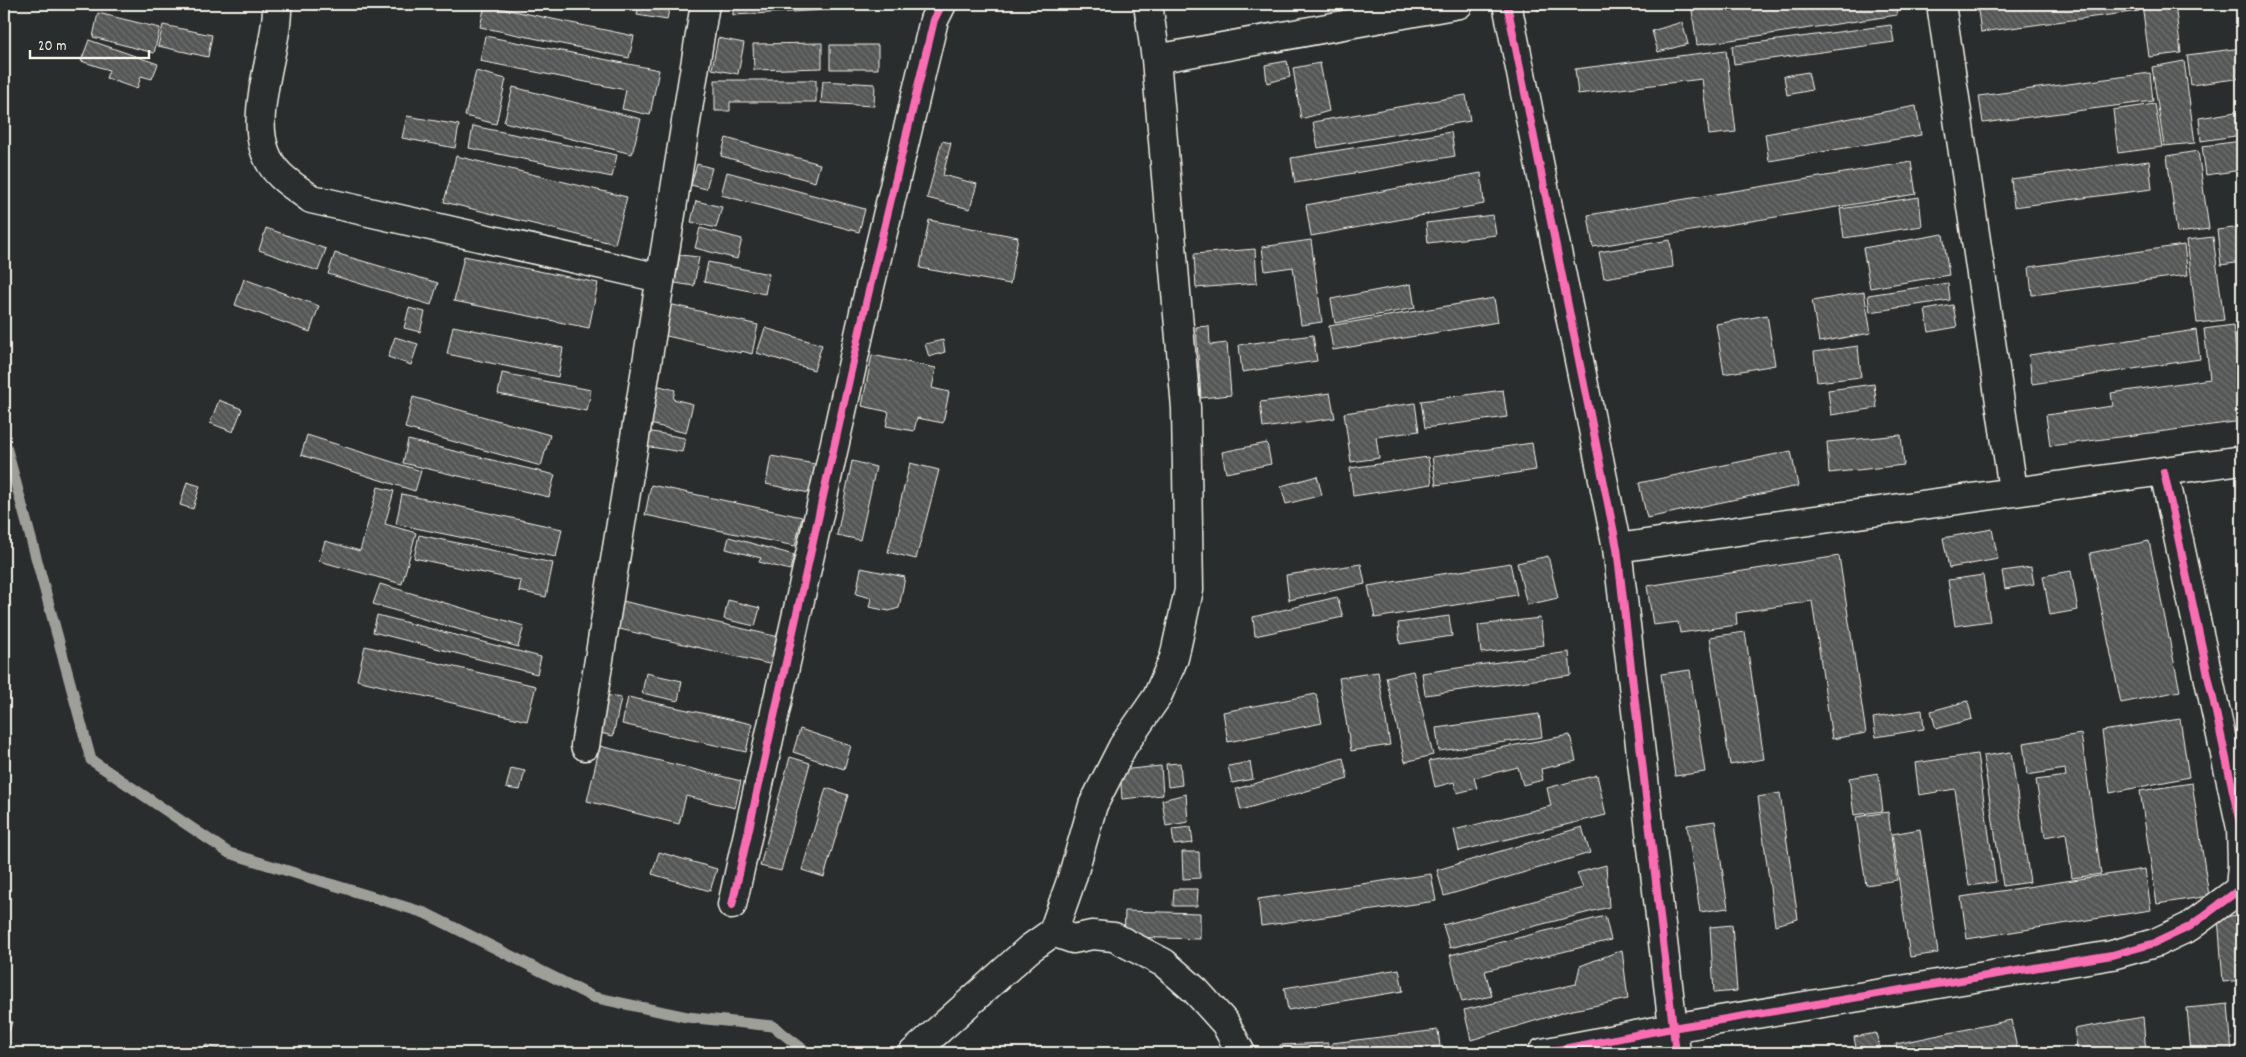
<svg xmlns="http://www.w3.org/2000/svg" width="2246" height="1057" font-family="Dekko,sans-serif">
  <style>
    .lines { fill: none; stroke-linecap: round; stroke-linejoin: round }
    .stream { stroke: #9f9f9a; stroke-width: 11 }
    .building { fill: url(#building-back-hatch); stroke: #f4f1e8 }
    .minor-casing { stroke: #f4f1e8; stroke-width: 31 }
    .minor { stroke: #2a2d2e; stroke-width: 28 }
    .cycleway-casing { stroke: #2a2d2e; stroke-width: 11 }
    .cycleway { stroke: #f96db3; stroke-width: 8 }
  </style>
  <defs>
    <pattern id="building-back-hatch" width="6" height="6" patternUnits="userSpaceOnUse" patternTransform="scale(1.25)"><rect width="6" height="6" fill="#555756"/><path d="M-1 5l2 2M0 0l6 6M5-1l2 2" fill="none" stroke="#6e706e"/></pattern>
  </defs>
  <rect width="100%" height="100%" fill="#2a2d2e"/>
  <filter id="ink" filterUnits="userSpaceOnUse"><feTurbulence type="fractalNoise" baseFrequency=".02" numOctaves="2"/><feDisplacementMap in="SourceGraphic" scale="10" xChannelSelector="R" yChannelSelector="G"/><feConvolveMatrix kernelMatrix="1 2 1 2 8 2 1 2 1" color-interpolation-filters="sRGB"/></filter>
  <g filter="url(#ink)">
    <g class="lines">
      <path class="stream" d="M4,439L91,760L229,853L425,913L593,997L687,1017L773,1026L808,1053"/>
    </g>
    <path class="building" d="M639,4H670L667,20L637,15Z
      M733,4H865V8L733,15Z
      M1536,4H1600L1537,10Z
      M1691,4H1896L1897,15L1697,45Z
      M1977,4H2138L2139,11L1981,32Z
      M2142,4H2175L2181,53L2149,57Z
      M485,5L634,36L629,58L480,27Z
      M98,13L160,28L154,53L93,37Z
      M1682,22L1688,44L1658,52L1652,31Z
      M163,25L212,35L208,57L158,46Z
      M1891,25L1894,42L1734,64L1732,46Z
      M485,36L659,70L650,115L622,109L626,90L480,61Z
      M718,38L744,43L738,74L712,69Z
      M89,40L158,64L152,79L141,76L137,89L106,78L109,70L81,61Z
      M822,43V68L754,70L753,44Z
      M830,45H878V69H830Z
      M2242,48V78L2191,85L2187,55Z
      M1726,50L1736,132L1709,135L1702,79L1578,94L1575,69Z
      M1287,61L1290,77L1267,83L1265,65Z
      M2184,61L2195,143L2164,146L2152,67Z
      M1320,63L1329,111L1301,119L1293,68Z
      M476,71L506,79L496,124L465,116Z
      M1808,72L1812,90L1787,95L1784,76Z
      M2150,73L2153,101L1983,123L1979,96Z
      M715,80H816V102H730V111H715Z
      M823,81L875,84L874,106L821,103Z
      M513,87L641,119L632,154L504,122Z
      M1466,95L1470,121L1318,148L1313,122Z
      M2155,104L2162,147L2118,153L2113,110Z
      M1916,106L1921,135L1769,161L1765,134Z
      M2242,111V135L2201,141L2199,118Z
      M407,116L459,125L455,148L402,138Z
      M473,126L617,155L612,177L469,148Z
      M1451,132L1455,156L1295,183L1291,158Z
      M726,138L820,164L815,182L721,156Z
      M942,141L951,143L943,175L977,184L970,209L927,198Z
      M2242,141V170L2206,175L2202,146Z
      M2198,151L2209,229L2177,233L2167,156Z
      M456,156L627,197L615,244L444,202Z
      M2149,161L2152,189L2014,207L2011,179Z
      M1911,162L1916,194L1593,247L1588,215Z
      M697,164L712,168L706,189L691,185Z
      M727,172L865,209L859,232L721,195Z
      M1481,173L1484,204L1311,236L1306,205Z
      M1919,197L1922,226L1844,238L1840,209Z
      M696,201L722,207L716,228L691,222Z
      M1493,215L1496,235L1428,243L1426,223Z
      M929,220L1018,237L1010,284L920,268Z
      M2242,227V262L2221,265L2217,230Z
      M266,228L326,249L318,271L259,250Z
      M700,228L742,239L737,259L695,248Z
      M1943,234L1949,275L1870,288L1863,248Z
      M2213,237L2224,320L2197,323L2187,240Z
      M1311,240L1322,322L1301,325L1293,267L1265,271L1262,247Z
      M1670,240L1673,267L1604,278L1599,252Z
      M2184,245L2188,275L2032,295L2029,267Z
      M1255,249L1257,283L1196,288L1194,254Z
      M335,253L438,283L431,305L328,274Z
      M680,255L699,257L694,286L675,283Z
      M464,256L598,283L589,328L454,301Z
      M708,262L769,274L765,294L704,282Z
      M244,279L319,306L310,332L235,305Z
      M1948,283L1950,300L1870,312L1868,295Z
      M1411,284L1415,308L1335,323L1331,299Z
      M1864,292L1871,333L1819,342L1812,301Z
      M1494,298L1498,322L1333,350L1329,326Z
      M665,303L758,325L752,354L742,351L741,353L658,334Z
      M1953,305L1957,327L1929,332L1925,310Z
      M409,308L425,312L420,332L404,328Z
      M1767,315L1775,365L1724,374L1716,324Z
      M2242,320V349L2239,350L2236,321Z
      M2233,325L2242,400V421L2050,446L2046,415L2113,406L2111,393L2210,379L2204,329Z
      M453,326L563,348L558,377L447,354Z
      M1209,326L1210,345L1227,343L1231,395L1201,398L1196,327Z
      M765,328L822,345L814,370L757,353Z
      M2196,330L2200,359L2032,384L2029,355Z
      M1313,335L1317,361L1242,372L1239,345Z
      M395,337L418,344L411,365L388,357Z
      M943,340L945,352L929,357L925,344Z
      M1858,346L1861,377L1817,382L1814,352Z
      M872,355L936,368L932,388L949,392L943,423L917,418L914,431L886,426L889,412L862,406Z
      M502,373L591,390L587,411L498,394Z
      M648,383L675,390L673,399L693,404L686,433L638,421Z
      M1874,384L1877,408L1831,415L1828,390Z
      M1503,390L1507,417L1425,428L1421,401Z
      M1330,393L1335,418L1263,428L1260,402Z
      M413,397L550,435L541,466L405,428Z
      M219,400L242,409L233,432L210,423Z
      M1415,403L1419,431L1376,437L1379,458L1351,462L1344,413Z
      M647,431L685,438L682,452L644,446Z
      M307,435L421,471L415,491L301,455Z
      M1901,435L1904,465L1829,473L1827,442Z
      M408,440L555,475L549,497L403,463Z
      M1267,443L1271,464L1226,473L1222,452Z
      M1532,443L1536,470L1436,485L1432,457Z
      M1791,451L1798,486L1647,518L1639,483Z
      M771,456L820,465L814,494L766,484Z
      M1428,457L1432,484L1353,496L1350,468Z
      M852,461L876,467L860,540L837,535Z
      M910,463L939,470L916,559L888,552Z
      M1317,476L1322,495L1286,504L1281,486Z
      M187,482L200,486L193,509L180,505Z
      M651,485L802,517L795,546L645,515Z
      M378,487L394,491L385,524L416,533L402,584L319,561L325,541L360,551Z
      M402,494L562,529L556,557L396,524Z
      M1992,529L1998,559L1949,568L1943,538Z
      M419,535L553,563L546,597L519,591L521,581L414,558Z
      M729,537L794,555L790,570L759,562L761,558L726,549Z
      M2149,541L2180,691L2121,703L2090,553Z
      M1548,556L1558,598L1527,605L1517,563Z
      M1839,556L1866,733L1832,739L1812,601L1736,613L1737,625L1680,633L1678,622L1653,625L1647,586Z
      M1510,563L1517,595L1375,618L1368,586Z
      M1361,564L1365,584L1289,600L1286,575Z
      M2031,567L2034,584L2005,589L2002,571Z
      M861,568L905,577L899,608L889,611L869,607L871,598L856,594Z
      M2071,571L2078,610L2050,615L2043,576Z
      M1983,575L1990,621L1955,626L1948,580Z
      M380,584L524,626L518,647L373,604Z
      M1337,597L1343,617L1255,636L1253,617Z
      M618,600L779,637L773,665L611,627Z
      M728,600L760,608L755,626L724,619Z
      M377,615L541,657L537,674L373,632Z
      M1449,616L1452,636L1400,644L1398,623Z
      M1540,618L1544,645L1481,653L1478,625Z
      M1745,632L1764,759L1730,765L1710,637Z
      M365,646L536,686L527,721L357,680Z
      M1569,652L1571,675L1425,695L1422,673Z
      M1690,670L1705,772L1675,776L1661,674Z
      M1413,671L1433,755L1405,762L1386,677Z
      M1378,672L1390,745L1351,751L1339,678Z
      M646,673L682,681L678,701L642,693Z
      M600,694L621,698L613,736L592,731Z
      M1316,694L1322,723L1228,742L1223,712Z
      M628,697L752,724L746,752L622,724Z
      M1968,701L1972,719L1936,729L1931,711Z
      M1922,710L1924,729L1876,737L1873,718Z
      M1539,714L1542,737L1439,751L1436,728Z
      M2180,719L2189,777L2110,793L2102,731Z
      M800,729L851,746L844,769L793,752Z
      M2081,734L2101,874L2072,878L2066,833L2045,837L2036,780L2066,776L2065,769L2027,775L2023,743Z
      M1570,735L1576,761L1541,769L1543,780L1523,785L1518,767L1474,778L1477,788L1457,793L1454,782L1435,787L1429,761Z
      M600,746L741,781L735,808L686,796L679,824L587,801Z
      M2011,752L2030,882L2003,886L1983,756Z
      M1977,754L1996,882L1969,886L1955,789L1919,795L1915,763Z
      M790,757L810,763L781,871L760,866Z
      M1343,758L1348,779L1241,810L1236,789Z
      M1250,762L1253,779L1232,783L1228,766Z
      M1180,763L1182,785L1168,787L1166,764Z
      M1161,766L1163,795L1122,799L1120,770Z
      M511,768L525,771L520,790L506,788Z
      M1878,773L1883,811L1854,815L1849,778Z
      M1597,775L1606,815L1459,851L1454,830L1551,806L1547,788Z
      M2192,783L2209,896L2157,904L2140,791Z
      M826,788L848,795L824,877L802,870Z
      M1780,793L1798,919L1775,925L1758,797Z
      M1186,794L1188,822L1166,826L1162,800Z
      M1888,812L1897,880L1866,885L1856,817Z
      M1715,821L1728,908L1700,912L1687,825Z
      M1191,827L1193,843L1174,845L1172,829Z
      M1582,827L1590,853L1444,896L1437,870Z
      M1920,829L1938,953L1910,957L1892,834Z
      M659,852L717,869L710,891L652,874Z
      M1182,852H1199L1200,878L1183,879Z
      M1606,865L1609,907L1450,948L1443,925L1583,888L1577,873Z
      M2145,869L2151,910L1967,939L1961,897Z
      M1431,874L1436,901L1261,926L1258,899Z
      M1174,889H1198L1197,906H1173Z
      M1125,911L1200,913V939L1124,937Z
      M2242,915V980L2223,982L2218,917Z
      M1605,916L1611,940L1485,971L1492,996L1462,1002L1450,955Z
      M1732,925L1737,991L1714,993L1710,927Z
      M1622,950L1628,999L1568,1011L1471,1040L1464,1010L1576,984L1580,966Z
      M1399,969L1403,991L1288,1010L1284,988Z
      M2228,1004L2232,1053H2191L2187,1008Z
      M2143,1017L2146,1053H2078L2074,1029Z
      M4,1019L12,1022L4,1045Z
      M2011,1020L2018,1053H1898L1896,1044Z
      M1438,1030L1440,1046L1381,1053H1333L1332,1043Z
      M1876,1033L1881,1053H1857L1854,1037Z
      M1328,1043V1053H1280V1045Z
      M206,1045L232,1053H203Z"/>
    <g class="lines">
      <g class="minor-casing">
        <path id="minor" d="M277,4C279,55 237,133 280,175C289,184 301,191 311,199L660,278
          M1148,4L1156,59L1459,4
          M1507,4L1617,548L1676,1053
          M1941,4L2013,490
          M1617,548L2242,460
          M585,746L705,4
          M732,905L867,299L934,20L942,4
          M1053,932L1072,878L1093,805L1123,746L1157,697L1174,658L1189,590L1186,408L1156,59
          M913,1053L1029,949L1053,932L1073,939L1092,935L1114,937L1164,963L1196,991L1225,1023L1241,1053
          M1542,1053L1672,1028L2112,955L2155,943L2189,927L2240,889L2242,864L2241,828L2164,472"/>
      </g>
      <use href="#minor" class="minor"/>
      <g class="cycleway-casing">
        <path id="cycleway" d="M1507,4L1617,548L1676,1053
          M732,905L867,299L934,20L942,4
          M1542,1053L1672,1028L2112,955L2155,943L2189,927L2240,889L2242,864L2241,828L2164,472"/>
      </g>
      <use href="#cycleway" class="cycleway"/>
    </g>
  </g>
  <rect width="2246" height="1057" fill="none" stroke="#2a2d2e" stroke-width="20"/>
  <rect x="10" y="10" width="2226" height="1037" fill="none" stroke="#f4f1e8" stroke-width="2" filter="url(#ink)"/>
  <path d="M30 50v8h119v-8" fill="none" stroke="#f4f1e8" stroke-width="2.5"/>
  <text x="38" y="50" font-size="15" fill="#f4f1e8" stroke="#2a2d2e" stroke-width="4" paint-order="stroke">20 m</text>
</svg>
